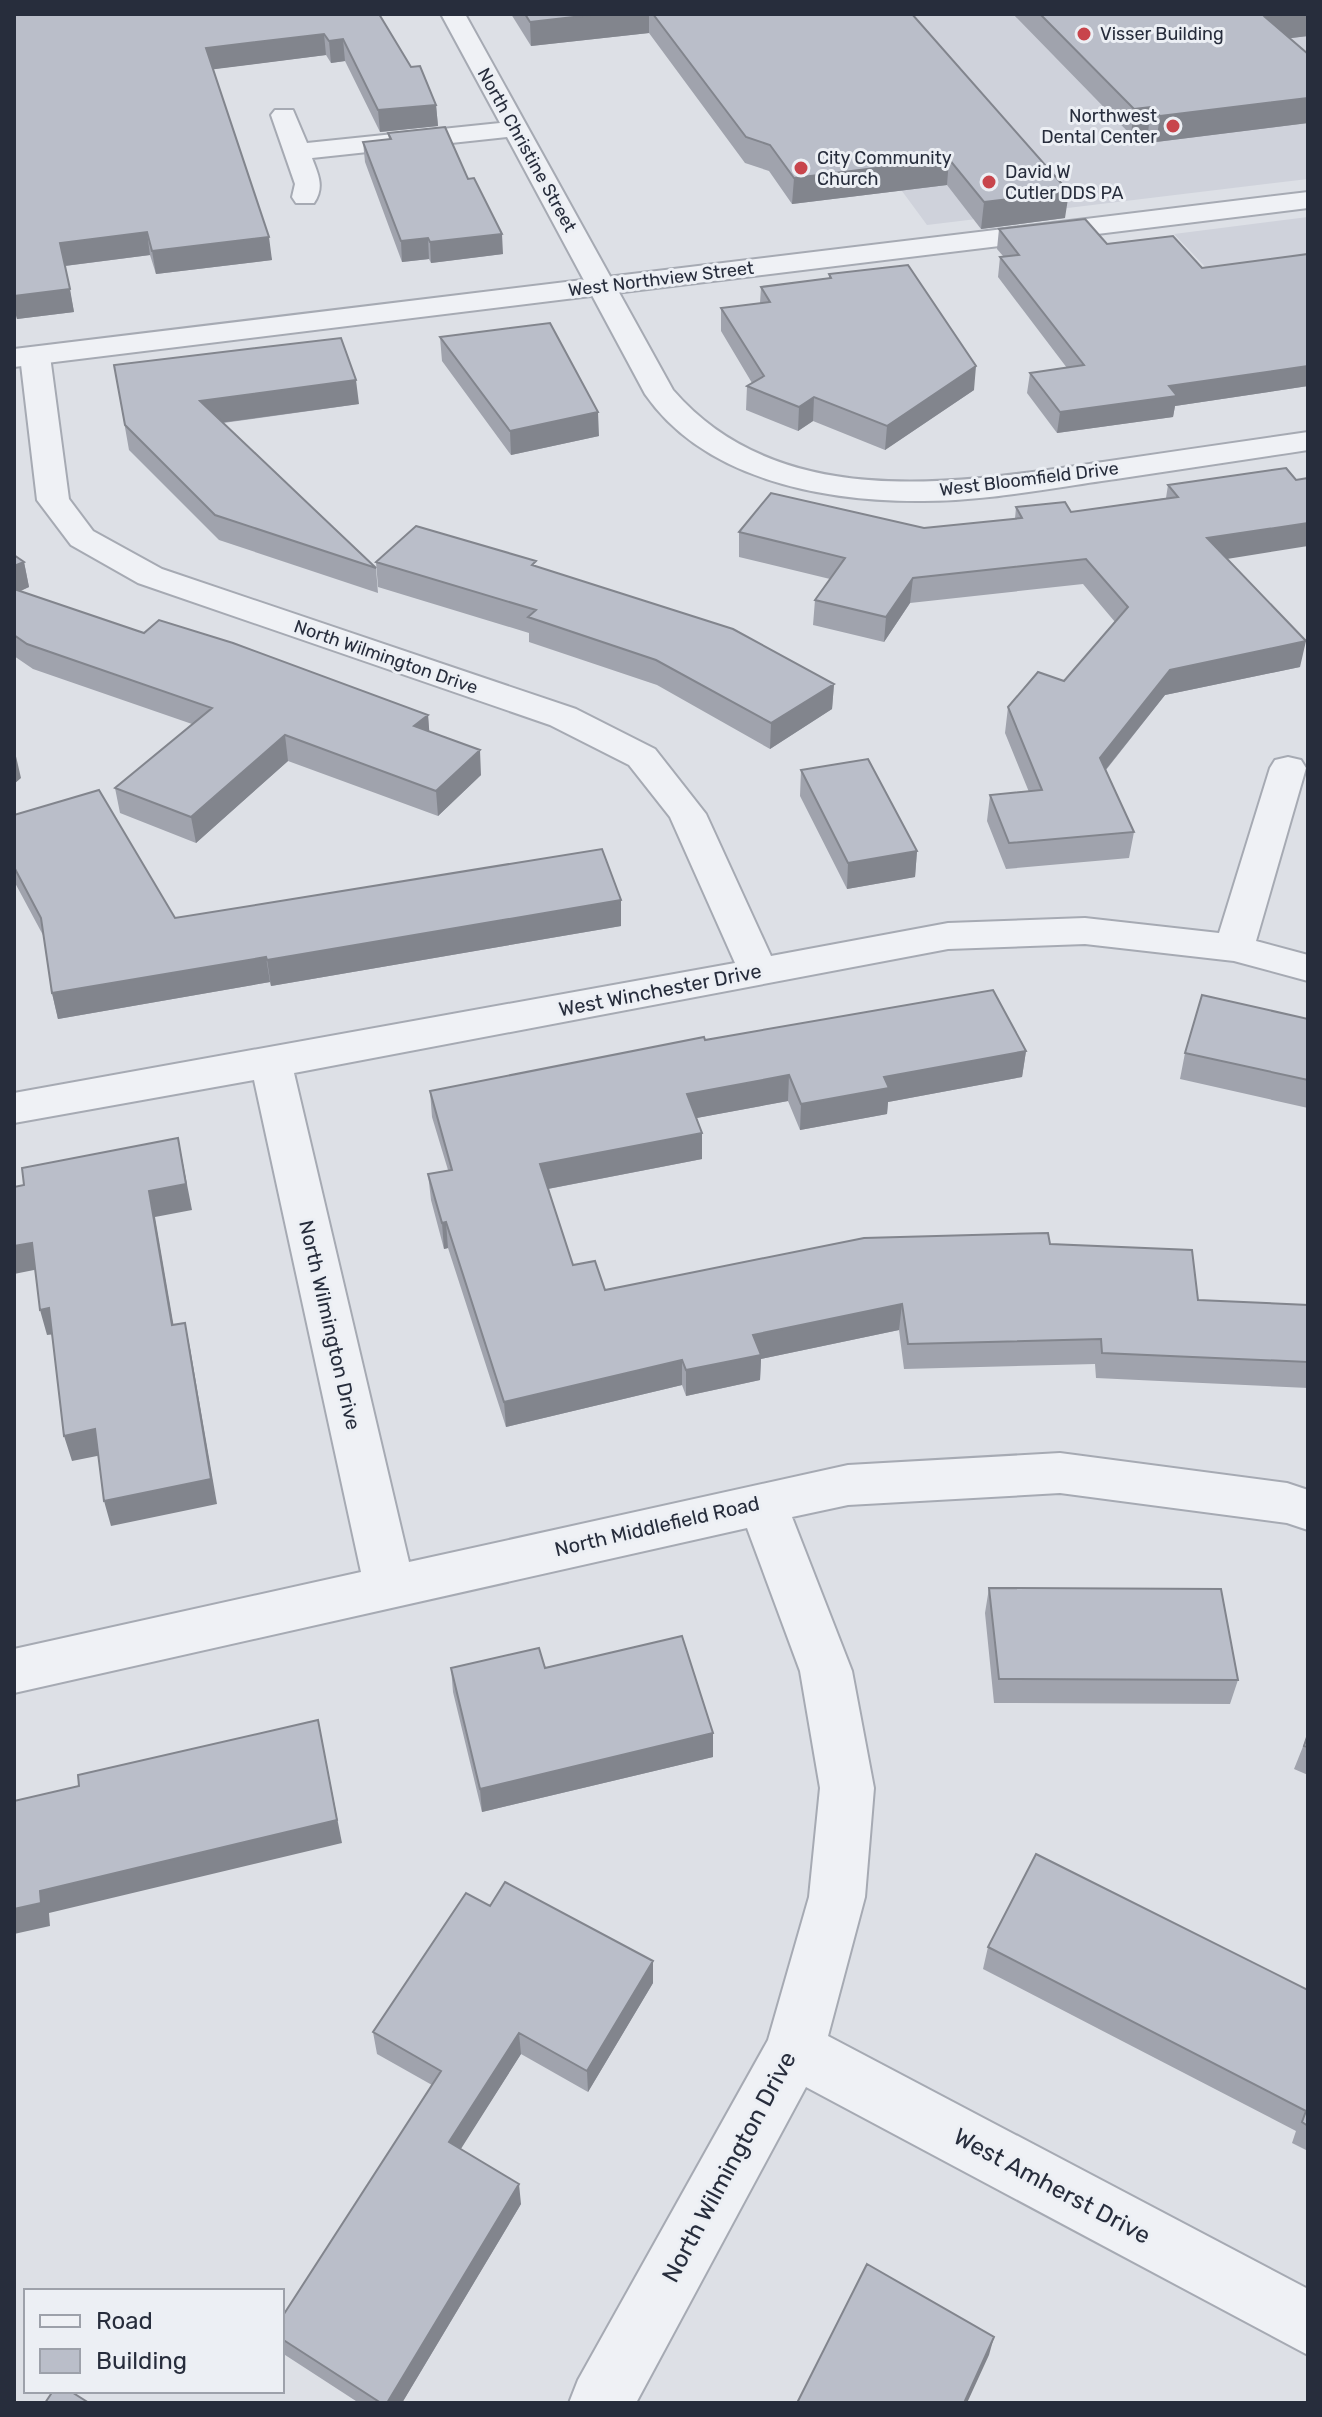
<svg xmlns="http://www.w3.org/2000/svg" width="1322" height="2417" font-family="Rubik,sans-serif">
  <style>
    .built { fill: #cfd2db }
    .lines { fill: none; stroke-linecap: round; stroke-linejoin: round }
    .minor-casing { stroke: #a6aab3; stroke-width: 4 }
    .tertiary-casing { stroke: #a6aab3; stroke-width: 4 }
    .minor { fill: #eff1f5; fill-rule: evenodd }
    .tertiary { fill: #eff1f5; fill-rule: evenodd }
    .wall { fill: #a0a3ad }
    .shaded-wall { fill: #82858d }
    .building { fill: #babec9; stroke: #82858d; stroke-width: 2 }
    .poi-dot { fill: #c8454c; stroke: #eceff4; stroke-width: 3 }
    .labels { text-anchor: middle; stroke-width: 6; stroke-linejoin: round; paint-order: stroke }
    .far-poi-label { font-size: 18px; fill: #272d3c; stroke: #eceff4; text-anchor: start }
    .far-street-label { font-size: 18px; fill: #272d3c; stroke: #eceff4 }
    .street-label { font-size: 20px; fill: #272d3c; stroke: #eceff4 }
    .near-street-label { font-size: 24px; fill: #272d3c; stroke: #eceff4 }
  </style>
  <rect width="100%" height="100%" fill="#dde0e6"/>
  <path class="built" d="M924,14H1308V179L927,225L782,28Z
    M1308,217V321L1262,327L1174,234Z"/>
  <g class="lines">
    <g class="minor-casing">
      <path id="minor" d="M441,14H465L673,390C780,514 960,483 1103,462C1171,452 1240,442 1308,432V450C1244,460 1180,469 1116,479C1050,488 983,502 917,501C820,501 703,478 645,394L507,137L312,158C318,174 325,187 314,203H296L292,197L295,184L271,115L275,110H293L307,143L500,123Z
        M35,347L45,350L50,356L69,499L93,531L162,569L576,709L655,749L706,814L771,956L948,923L1085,918L1219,933L1270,768L1275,760L1288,757L1301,760L1306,768L1256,941L1308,955V981L1234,961L1085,944L948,949L294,1073L409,1562L848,1465L1060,1453L1287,1483L1308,1490V1530L1287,1523L1060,1493L848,1505L792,1517L852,1671L874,1788L865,1897L828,2036L1308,2289V2355L806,2087L636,2403H569L578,2380L768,2040L809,1897L820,1788L800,1671L747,1528L14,1693V1649L361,1572L254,1080L14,1123V1093L735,963L670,817L629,765L550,725L138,583L71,545L37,500L20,356L25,350Z"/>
    </g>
    <g class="tertiary-casing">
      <path id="tertiary" d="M1308,192V208L14,367V349Z"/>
    </g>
    <use href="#minor" class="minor"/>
    <use href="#tertiary" class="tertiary"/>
  </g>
  <path class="wall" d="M14,14H379L411,67L436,105L438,126L380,132L345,61L331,63L326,55L213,69L272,260L156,274L150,255L65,266L74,312L17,319L14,307Z
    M511,14H912L1065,218L981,229L947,185L792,204L769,171L745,163L649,33L531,46Z
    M1013,14H1308V36L1290,38L1308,54V123L1156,142L1148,133L1131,135Z
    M388,133L468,179L503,254L431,263L429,259L402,262L365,162L363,142L389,139Z
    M999,229L1107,244L1202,268L1308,254V386L1175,406L1173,417L1057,433L1027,393L1030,373L1067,368L998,277L1000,257L1003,256L997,249Z
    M829,274L974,390L885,450L813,421L798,431L746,410L747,386L752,383L721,331V308L760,303L761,287L829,278Z
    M440,337L599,436L511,455L442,361Z
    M114,365L359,404L223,423L376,568L378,593L219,540L129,450Z
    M1168,485L1227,559L1300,667L1165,695L1106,770L1134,832L1129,858L1006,869L987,821L990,795L1029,792L1005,733L1008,707L1064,681L1115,622L1083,584L910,603L884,642L813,625L815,600L830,579L739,557V532L924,528L1015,519L1016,507L1071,512L1166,498Z
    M14,555L24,562L29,587L20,591L144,633L428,715L429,732L481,775L438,816L288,761L196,843L120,813L115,788L192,724L33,669L14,656Z
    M376,562L536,566L834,684L832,709L770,749L657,685L529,642V633L378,587Z
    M801,770L917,851L915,877L847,889L800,796Z
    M14,815L175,918L621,926L271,986L270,982L58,1019L52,993L44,937L14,881Z
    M1308,1019V1108L1180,1079L1185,1053Z
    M705,1040L1026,1051L1022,1077L888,1102L887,1114L800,1130L788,1101L696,1118L702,1159L548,1189L573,1265L605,1290L1050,1244L1198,1300L1308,1305V1388L1096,1378L1095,1364L904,1369L899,1330L761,1359L760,1380L686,1396L682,1385L506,1427L448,1248L444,1249L431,1200L428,1174L448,1170L432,1117L430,1091Z
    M989,1588L1238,1680L1230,1704L994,1703L985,1613Z
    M451,1668H545L713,1733V1757L482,1812L453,1692Z
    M1308,1734V1775L1294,1769Z
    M490,1906L653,1961V1983L588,2092L521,2054L460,2149L521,2204L402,2403H359L282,2353V2317L432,2085L377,2054L373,2032Z
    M988,1947L1308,1990V2151L1292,2143L1296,2131L983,1969Z"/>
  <path class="shaded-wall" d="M600,14H649V33L531,46L530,22Z
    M1290,14H1308V36L1261,42L1265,17Z
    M324,34L326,55L208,70L206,48Z
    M343,39L345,61L331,63L329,41Z
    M1308,98V123L1156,142L1160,116Z
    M436,105L438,126L380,132L378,110Z
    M1151,107L1148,133L1131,135L1134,109Z
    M949,159L947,185L792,204L794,178Z
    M1069,192L1065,218L981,229L984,202Z
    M147,232L150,255L64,266L60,243Z
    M502,234L503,254L431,263L430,242Z
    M269,237L272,260L156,274L152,251Z
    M428,238L429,259L402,262L401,241Z
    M70,289L74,312L17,319L14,307V296Z
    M976,366L974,390L885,450L887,426Z
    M1308,366V386L1175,406L1173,417L1057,433L1060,412L1169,386Z
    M356,380L359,404L204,425L200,401Z
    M814,397L813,421L798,431L799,407Z
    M598,412L599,436L511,455L510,431Z
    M1308,523V546L1202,563L1207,538Z
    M24,562L29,587L14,594V566Z
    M913,578L910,603L884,642L886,617Z
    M1306,641L1300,667L1165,695L1095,783L1100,758L1170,670Z
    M834,684L832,709L770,749L771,723Z
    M428,715L430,740L414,726Z
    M285,735L288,761L196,843L191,817Z
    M480,750L481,775L438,816L436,791Z
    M15,752L21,778L14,784V753Z
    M917,851L915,877L847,889L848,863Z
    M621,900V926L271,986L267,960Z
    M266,957L270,982L58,1019L52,993Z
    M1026,1051L1022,1077L888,1102L887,1114L800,1130L801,1104L884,1077Z
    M789,1075L788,1101L686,1120L687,1094Z
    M702,1133V1159L542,1190L540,1164Z
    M178,1138L192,1210L155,1217L178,1351L172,1325L149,1191Z
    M446,1222L448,1248L444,1249L442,1223Z
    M32,1243L39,1269L14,1274V1246Z
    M902,1304L899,1330L761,1359L760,1380L686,1396V1370L753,1335Z
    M49,1308L56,1334L47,1335L40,1310Z
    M185,1323L190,1348L217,1504L111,1526L104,1501Z
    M682,1360V1385L506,1427L504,1402Z
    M95,1429L102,1455L72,1461L64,1436Z
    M318,1720L342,1843L49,1913L50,1926L14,1934V1909L40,1891Z
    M713,1733V1757L482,1812L480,1789Z
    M653,1961V1983L588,2092L587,2071Z
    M519,2033L521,2054L452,2163L449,2142Z
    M519,2184L521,2204L402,2403H387Z
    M994,2337L989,2355L967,2403H964Z"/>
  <path class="building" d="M14,14H379L411,67L420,66L436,105L378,110L343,39L329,41L324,34L206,48L269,237L152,251L147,232L60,243L70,289L14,296Z
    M525,14H600L530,22Z
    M653,14H912L1069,192L984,202L949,159L794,178L770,145L746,137Z
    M1040,14H1290L1265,17L1308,54V98L1160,116L1151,107L1134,109Z
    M445,127L468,179L474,178L502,234L430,242L428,238L401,241L363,142L391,139L388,133Z
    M1085,219L1107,244L1173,236L1202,268L1308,254V366L1169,386L1177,396L1060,412L1030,373L1084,365L1000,257L1019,255L999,229Z
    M908,265L976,366L887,426L814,397L799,407L747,386L764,376L721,308L770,302L761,287L831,278L829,274Z
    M550,323L598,412L510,431L440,337Z
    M341,338L356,380L200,401L376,568L215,515L125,425L114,365Z
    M1286,468L1296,480L1308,478V523L1207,538L1306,641L1170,670L1100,758L1134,832L1009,843L990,795L1042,790L1008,707L1038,672L1064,681L1128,607L1086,559L913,578L886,617L815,600L845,558L739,532L771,493L924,528L1022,518L1016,507L1065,502L1071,512L1178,497L1168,485Z
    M416,526L536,561L532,565L733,629L834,684L771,723L656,660L528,617L536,610L376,562Z
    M14,555L24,562L14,566Z
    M14,589L144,633L159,620L233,643L428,715L414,726L480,750L436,791L285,735L191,817L115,788L212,708L27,644L14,635Z
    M868,759L917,851L848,863L801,770Z
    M99,790L175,918L602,849L621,900L267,960L266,957L52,993L41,918L14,867V815Z
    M993,990L1026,1051L884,1077L889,1088L801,1104L789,1075L687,1094L702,1133L540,1164L573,1265L595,1261L605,1290L864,1238L1048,1233L1050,1244L1192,1250L1198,1300L1308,1305V1362L1102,1353L1101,1339L908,1344L902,1304L753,1335L761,1355L686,1370L682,1360L504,1402L446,1222L442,1223L428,1174L452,1170L430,1091L704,1037L705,1040Z
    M1202,995L1308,1019V1080L1185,1053Z
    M178,1138L186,1184L149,1191L172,1325L185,1323L211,1479L104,1501L95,1429L64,1436L49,1308L40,1310L32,1243L14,1246V1187L24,1185L22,1168Z
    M989,1588L1221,1589L1238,1680L999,1679Z
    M682,1636L713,1733L480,1789L451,1668L539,1648L545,1668Z
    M318,1720L337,1820L40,1891L41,1903L14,1909V1801L79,1786L78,1775Z
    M1308,1734V1747L1304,1746Z
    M1036,1854L1308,1990V2126L1302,2122L1306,2111L988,1947Z
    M505,1882L653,1961L587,2071L519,2033L449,2142L519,2184L387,2403H381L282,2339V2317L441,2071L373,2032L466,1893L490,1906Z
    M867,2264L994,2337L964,2403H797Z
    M53,2391H70L89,2403H45Z"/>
  <g class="poi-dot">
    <circle cx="1084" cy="34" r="8"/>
    <circle cx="1173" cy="126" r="8"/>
    <circle cx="801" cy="168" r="8"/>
    <circle cx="989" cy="182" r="8"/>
  </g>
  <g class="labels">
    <g class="far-poi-label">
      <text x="1100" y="40">Visser Building</text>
      <text x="1157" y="122" text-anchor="end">Northwest<tspan x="1157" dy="21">Dental Center</tspan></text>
      <text x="817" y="164">City Community<tspan x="817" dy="21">Church</tspan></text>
      <text x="1005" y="178">David W<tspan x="1005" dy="21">Cutler DDS PA</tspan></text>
    </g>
    <g class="far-street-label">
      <text transform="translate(527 150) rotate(61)" y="6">North Christine Street</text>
      <text transform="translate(661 279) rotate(-7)" y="6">West Northview Street</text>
      <text transform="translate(1029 479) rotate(-7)" y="6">West Bloomfield Drive</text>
      <text transform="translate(386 657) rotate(19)" y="6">North Wilmington Drive</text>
    </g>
    <g class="street-label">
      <text transform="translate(660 990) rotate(-11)" y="7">West Winchester Drive</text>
      <text transform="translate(330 1325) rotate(77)" y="7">North Wilmington Drive</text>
      <text transform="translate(657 1526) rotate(-13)" y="7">North Middlefield Road</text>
    </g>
    <g class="near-street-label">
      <text transform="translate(729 2167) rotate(-62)" y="8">North Wilmington Drive</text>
      <text transform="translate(1052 2186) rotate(28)" y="8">West Amherst Drive</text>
    </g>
  </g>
  <rect width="1322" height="2417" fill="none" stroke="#272d3c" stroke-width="32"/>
  <rect x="24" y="2289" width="260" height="104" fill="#eceff4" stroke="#9da1aa" stroke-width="2"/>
  <rect x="40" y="2315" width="40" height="12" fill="#eff1f5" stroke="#9da1aa" stroke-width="2"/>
  <text x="96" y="2329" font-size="24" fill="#272d3c">Road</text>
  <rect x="40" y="2349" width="40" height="24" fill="#babec9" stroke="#9da1aa" stroke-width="2"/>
  <text x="96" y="2369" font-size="24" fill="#272d3c">Building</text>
</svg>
